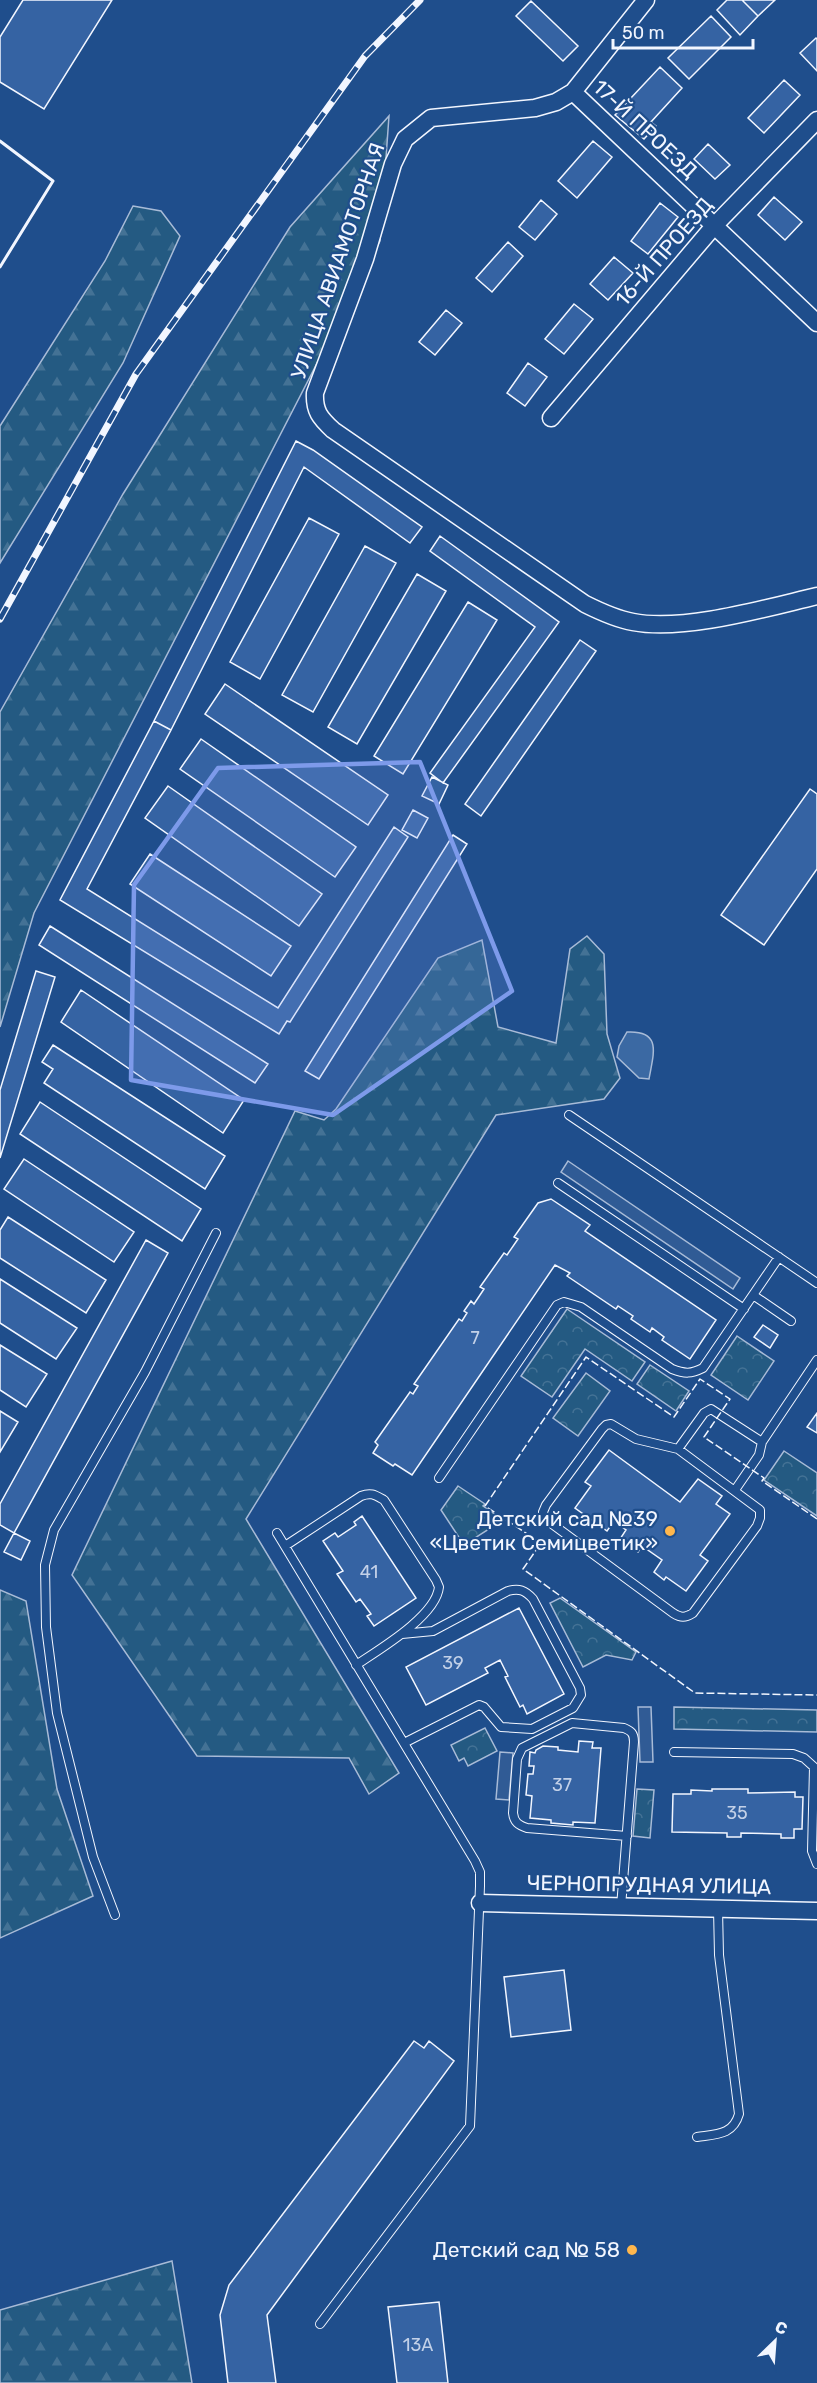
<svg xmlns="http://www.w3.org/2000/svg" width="817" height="2383" font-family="Rubik,sans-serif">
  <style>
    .forest { fill: url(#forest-firs); stroke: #a8bbd7; stroke-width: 1.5 }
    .park { fill: url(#park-crowns); stroke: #a8bbd7; stroke-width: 1.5 }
    .parking { fill: #305b95; stroke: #a8bbd7; stroke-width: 1.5 }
    .water { fill: #3b69a3; stroke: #a8bbd7; stroke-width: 1.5 }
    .building { fill: #3563a3; stroke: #f2f6ff; stroke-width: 1.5 }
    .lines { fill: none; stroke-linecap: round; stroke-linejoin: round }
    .lane-casing { stroke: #f2f6ff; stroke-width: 10 }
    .street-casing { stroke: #f2f6ff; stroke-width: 19 }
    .lane { stroke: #1f4e8c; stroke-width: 8 }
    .street { stroke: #1f4e8c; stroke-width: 16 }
    .rail-casing { stroke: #f2f6ff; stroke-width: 7 }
    .rail { stroke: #1f4e8c; stroke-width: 4.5; stroke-dasharray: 14; stroke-linecap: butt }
    .fence { stroke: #f2f6ff; stroke-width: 1.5; stroke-dasharray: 8 3; stroke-linecap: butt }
    .wall { stroke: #f2f6ff; stroke-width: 3 }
    .marked { fill: #7d9aea; fill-opacity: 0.2; stroke: #7d9aea; stroke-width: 4.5; stroke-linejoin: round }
    .poi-dot { fill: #ffb74d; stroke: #1f4e8c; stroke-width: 2 }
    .labels { text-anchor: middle; stroke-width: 4.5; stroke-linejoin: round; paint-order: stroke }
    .number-label { font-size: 18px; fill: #c3d1e8 }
    .street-label { font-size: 21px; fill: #f2f6ff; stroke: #1f4e8c }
    .poi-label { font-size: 21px; fill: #f2f6ff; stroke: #1f4e8c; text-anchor: end }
  </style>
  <defs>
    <pattern id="forest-firs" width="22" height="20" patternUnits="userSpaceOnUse" patternTransform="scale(1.5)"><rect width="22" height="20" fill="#245a82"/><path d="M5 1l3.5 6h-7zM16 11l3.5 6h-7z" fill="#447295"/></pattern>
    <pattern id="park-crowns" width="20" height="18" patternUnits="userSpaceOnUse" patternTransform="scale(1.5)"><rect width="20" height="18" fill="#245a82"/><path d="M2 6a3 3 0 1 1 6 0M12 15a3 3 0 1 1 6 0" fill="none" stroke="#447295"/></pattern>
  </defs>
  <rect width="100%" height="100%" fill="#1f4e8c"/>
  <path class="forest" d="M389,116L380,241L34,913L0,1027V712L123,494L290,227Z
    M133,206L161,211L180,236L123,363L0,563V426L105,261Z
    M587,936L604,954L607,1034L620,1078L604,1099L496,1115L246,1519L399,1773L369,1794L349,1758L197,1756L72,1575L295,1111L324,1120L336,1109L438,958L482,940L498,1027L556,1043L570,949Z
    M0,1590L26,1601L57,1789L93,1896L0,1938Z
    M172,2261L192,2383H0V2310Z"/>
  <path class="park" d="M567,1309L645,1362L632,1381L585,1349L552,1397L521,1376Z
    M737,1336L774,1361L748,1400L711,1375Z
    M650,1365L689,1391L676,1411L637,1384Z
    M586,1373L610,1391L578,1436L553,1418Z
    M784,1451L817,1473V1516L764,1480Z
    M458,1486L485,1504L483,1506L503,1520L464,1545L441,1510Z
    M560,1598L636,1652L632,1660L606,1655L583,1667L550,1603Z
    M674,1707L817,1710V1732L674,1729Z
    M485,1728L497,1751L468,1766L464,1758L459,1761L451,1745Z
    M637,1789L654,1790L650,1838L633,1836Z"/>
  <path class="parking" d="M568,1161L740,1278L733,1289L561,1172Z
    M638,1707H651L653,1762H640Z
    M500,1752L513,1753L509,1800L496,1799Z"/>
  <path class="water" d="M627,1032C663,1030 653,1055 649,1079L639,1078L617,1057L619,1046Z"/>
  <path class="building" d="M23,0H112L44,109L0,82V37Z
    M727,0H742L758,16L740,35L717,10Z
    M742,0H775L758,16Z
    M531,1L578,46L563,61L516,16Z
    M711,16L731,37L689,79L668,58Z
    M816,38L817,39V71L800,53Z
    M660,67L682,88L651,122L656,126L644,139L615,115Z
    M784,80L800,95L764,133L748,118Z
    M593,141L612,157L577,198L558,181Z
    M708,144L730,165L715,179L694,159Z
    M774,197L802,222L785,240L758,215Z
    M541,200L557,214L535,240L519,227Z
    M660,203L678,217L648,254L631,241Z
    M508,242L523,256L492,292L476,278Z
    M614,257L633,273L608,300L590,284Z
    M574,304L593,319L564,354L545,339Z
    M446,310L462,323L435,355L419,342Z
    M528,363L547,377L525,406L507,393Z
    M296,441L313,450L422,527L410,543L304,467L171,730L154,721Z
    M309,518L339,534L260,679L230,662Z
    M440,536L559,622L443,783L430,773L535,627L430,551Z
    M365,546L396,563L313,712L282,695Z
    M417,574L446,591L357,744L328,727Z
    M468,602L497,620L403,774L374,756Z
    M580,640L596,651L481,816L465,804Z
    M225,684L388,795L368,825L205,714Z
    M154,721L171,730L87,889L278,1008L394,827L408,837L290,1022L287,1021L279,1034L60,900Z
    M201,739L356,847L335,877L180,769Z
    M432,777L448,785L439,804L422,796Z
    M168,786L322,894L299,926L145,818Z
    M810,789L817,794V869L764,945L721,915Z
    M413,810L428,818L417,838L402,830Z
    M453,835L467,844L319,1079L305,1071Z
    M150,854L291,946L271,976L130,884Z
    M50,926L268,1064L255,1083L39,945Z
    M36,971L55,977L0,1158V1090Z
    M81,990L244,1100L223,1133L61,1022Z
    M53,1045L225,1156L205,1189L44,1083L53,1069L42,1062Z
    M40,1102L201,1209L182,1241L20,1134Z
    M24,1159L134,1232L114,1262L4,1189Z
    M551,1199L590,1225L585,1231L716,1320L690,1359L662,1340L664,1337L652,1328L650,1332L631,1319L633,1316L618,1306L616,1309L567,1276L570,1273L555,1265L412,1475L395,1464L393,1466L373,1453L378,1445L375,1442L410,1392L413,1394L418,1386L414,1384L459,1319L462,1321L467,1313L464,1311L471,1301L474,1304L484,1289L480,1287L504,1253L507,1255L518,1239L514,1237L538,1203Z
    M8,1217L106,1280L86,1313L0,1258V1230Z
    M146,1240L168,1253L14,1533L0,1525V1504Z
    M0,1279L77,1328L56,1359L0,1323Z
    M763,1325L778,1335L770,1348L754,1337Z
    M0,1345L47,1374L26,1407L0,1390Z
    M0,1411L18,1422L0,1452Z
    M817,1413V1433L807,1427Z
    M609,1450L680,1502L698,1479L722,1496L716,1504L730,1514L700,1555L708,1561L686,1591L666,1577L664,1580L654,1572L662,1560L642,1546L638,1552L620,1539L626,1530L614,1521L607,1531L575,1508L591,1486L585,1482Z
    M362,1516L416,1598L374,1626L367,1616L371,1614L360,1599L356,1602L337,1574L343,1571L323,1541L335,1533L338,1537L356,1525L354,1522Z
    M14,1533L30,1541L21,1560L4,1552Z
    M519,1608L564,1694L527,1714L523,1705L520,1707L505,1677L508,1676L500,1660L485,1668L488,1673L426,1705L406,1667Z
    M579,1741L593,1742L592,1748H601L595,1823L573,1822V1825L551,1823V1820L530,1818L532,1796L526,1795L528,1774H533L534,1766H529L530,1752L535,1753L536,1750L543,1746L558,1747V1750L578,1752Z
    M712,1789H748V1793L795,1792V1797H803L802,1829H794V1838H781V1834L741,1833V1837H727V1833L672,1832L673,1794H691V1790L712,1791Z
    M564,1970L571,2030L511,2037L504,1977Z
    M414,2041L424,2048L429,2041L454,2061L267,2315L276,2383H228L220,2315L229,2285Z
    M439,2302L448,2383H397L388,2307Z"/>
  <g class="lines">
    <g class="lane-casing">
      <path id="lane" d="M569,1115L817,1283
        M558,1183L744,1309
        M753,1295L791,1321
        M611,1424L636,1439L678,1449L760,1510V1518L757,1526L693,1613C685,1618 681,1618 673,1613L544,1518L543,1512L546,1505L602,1429L606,1425Z
        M678,1449L704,1413L711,1409L762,1442
        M439,1478L557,1305L564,1302L581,1307L672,1369C685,1374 691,1374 703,1368L779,1257
        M735,1490L759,1455L762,1442L817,1360
        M277,1533L475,1861L480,1872V1886L470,2126L320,2324
        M285,1546L361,1496C371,1492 375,1495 384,1500L436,1580L439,1587C436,1616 380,1649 356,1665
        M402,1634L433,1631L508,1591C519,1588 525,1590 533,1599L580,1688L581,1695L573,1708L532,1729L501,1727L484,1707L479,1705L404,1743
        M674,1752L793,1754L804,1758L814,1767L812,1851L817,1864
        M621,1907L634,1742C634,1733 631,1731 624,1728L572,1723L522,1748L517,1759L513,1813C514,1822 518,1825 527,1828L627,1836
        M115,1915L93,1857L57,1713L46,1627L45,1565L54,1530L145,1372L216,1233
        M697,2137C717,2134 733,2135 739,2114L719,1955L718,1909"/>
    </g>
    <g class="street-casing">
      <path id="street" d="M646,0L573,92L556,102L535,108L431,118L405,139L393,164L365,259L315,393C314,411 320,418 333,430L585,604C601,612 616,619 633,622C684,632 766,608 817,596
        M573,92L817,323
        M551,418L714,226L817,120
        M480,1903L817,1911"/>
    </g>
    <use href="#lane" class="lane"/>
    <use href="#street" class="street"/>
    <g class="rail-casing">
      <path id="rail" d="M0,619L136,374L365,56L420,0"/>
    </g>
    <use href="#rail" class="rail"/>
    <path class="fence" d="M817,1519L762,1481L764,1478L704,1437L730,1399L700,1379L674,1417L586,1357L485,1506L541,1543L523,1569L695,1693L817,1695"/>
    <path class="wall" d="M0,141L53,181L0,267"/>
  </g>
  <path class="marked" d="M420,762L512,991L333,1115L131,1080L134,885L218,768Z"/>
  <g class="poi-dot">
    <circle cx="670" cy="1531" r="6"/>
    <circle cx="632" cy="2250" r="6"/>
  </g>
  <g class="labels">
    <g class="number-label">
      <text x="475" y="1344">7</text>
      <text x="369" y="1578">41</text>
      <text x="453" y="1669">39</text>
      <text x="562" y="1791">37</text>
      <text x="737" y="1819">35</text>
      <text x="418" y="2351">13А</text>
    </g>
    <g class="street-label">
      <text transform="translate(645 129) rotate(43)" y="7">17-Й ПРОЕЗД</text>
      <text transform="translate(664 252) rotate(-49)" y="7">16-Й ПРОЕЗД</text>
      <text transform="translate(338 261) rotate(-71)" y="7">УЛИЦА АВИАМОТОРНАЯ</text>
      <text transform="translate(649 1885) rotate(1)" y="7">ЧЕРНОПРУДНАЯ УЛИЦА</text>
    </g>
    <g class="poi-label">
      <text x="658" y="1526">Детский сад №39<tspan x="658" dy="24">«Цветик Семицветик»</tspan></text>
      <text x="620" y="2257">Детский сад № 58</text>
    </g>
  </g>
  <g transform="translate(775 2341) rotate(25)" stroke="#1f4e8c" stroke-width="4.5" paint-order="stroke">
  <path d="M0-4.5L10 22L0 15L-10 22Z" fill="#f2f6ff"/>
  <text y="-9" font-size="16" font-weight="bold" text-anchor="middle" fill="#f2f6ff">С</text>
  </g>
  <path d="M613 39v9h140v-9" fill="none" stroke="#f2f6ff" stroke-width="3"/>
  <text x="622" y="39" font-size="18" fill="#f2f6ff" stroke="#1f4e8c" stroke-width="4.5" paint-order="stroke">50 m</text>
</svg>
